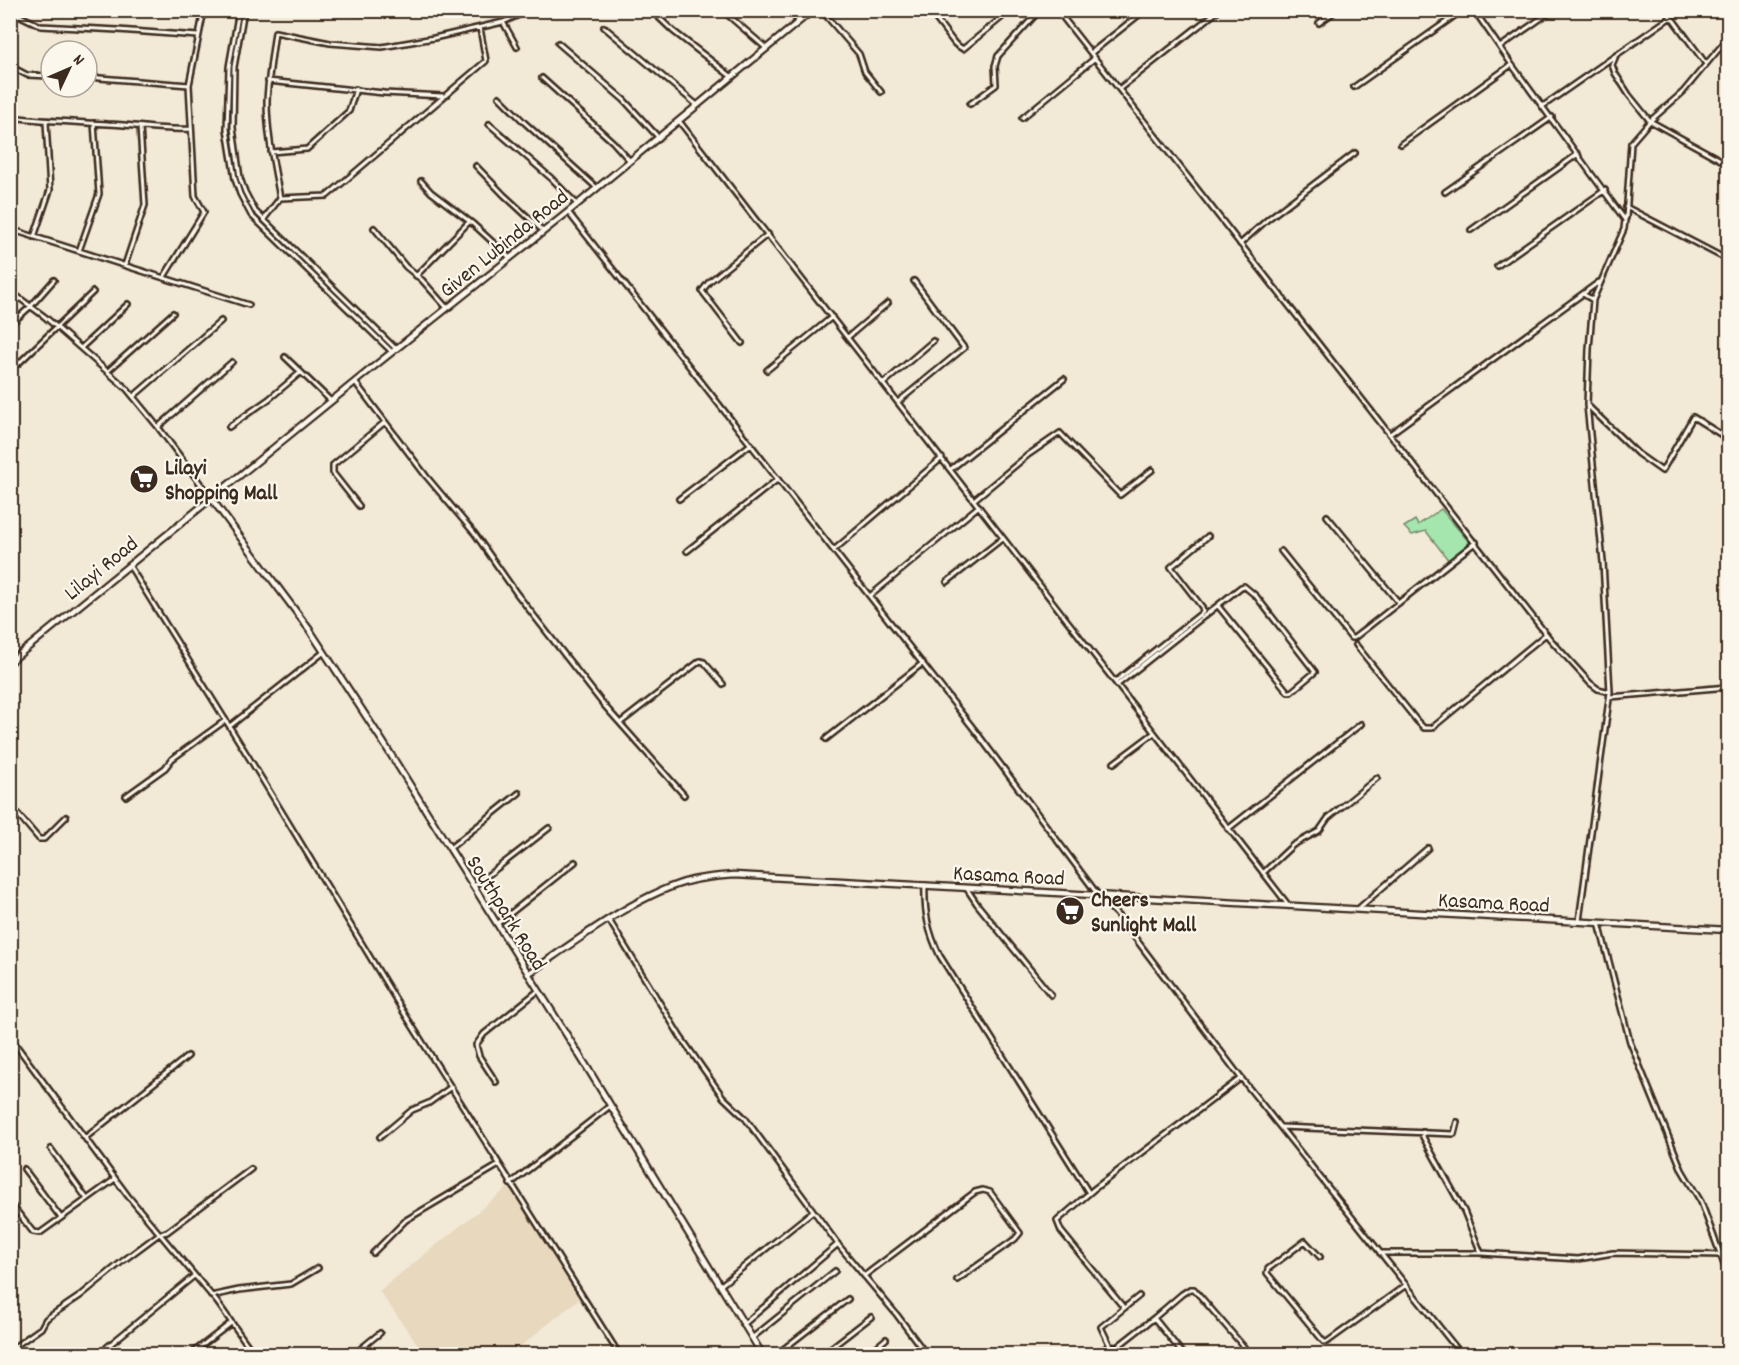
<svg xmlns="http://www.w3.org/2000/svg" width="1739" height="1365" font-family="Dekko,sans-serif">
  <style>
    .built { fill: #e7d8be }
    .green { fill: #a5e5ae; stroke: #708866; stroke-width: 1.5 }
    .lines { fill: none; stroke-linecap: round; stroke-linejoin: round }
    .street-casing { stroke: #3b2a1e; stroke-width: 8 }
    .secondary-casing { stroke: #3b2a1e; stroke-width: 9 }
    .street { stroke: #fbf7ec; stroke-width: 3 }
    .secondary { stroke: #fbf7ec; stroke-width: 4.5 }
    .labels { text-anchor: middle; stroke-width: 4.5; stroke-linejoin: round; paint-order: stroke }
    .street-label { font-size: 22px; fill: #3b2a1e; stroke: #fbf7ec }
    .poi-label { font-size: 22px; font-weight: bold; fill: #3b2a1e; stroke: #fbf7ec; text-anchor: start }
  </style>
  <rect width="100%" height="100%" fill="#f2e9d7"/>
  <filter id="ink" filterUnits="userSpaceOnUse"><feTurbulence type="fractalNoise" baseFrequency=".0167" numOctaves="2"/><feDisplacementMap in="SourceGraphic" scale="12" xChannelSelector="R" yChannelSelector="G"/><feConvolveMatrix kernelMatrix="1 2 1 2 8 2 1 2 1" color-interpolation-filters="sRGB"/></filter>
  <g filter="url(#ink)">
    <path class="built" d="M510,1186L579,1299L511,1354H425L379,1291Z"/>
    <path class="green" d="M1441,509L1470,543L1449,561L1426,531L1412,535L1404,527L1415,520L1418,525Z"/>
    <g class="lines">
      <g class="street-casing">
        <path id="street" d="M239,10L229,67L227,129L235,179L240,194L251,215L392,352
          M244,10L234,67L233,128L240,178L245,192L255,211L396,349
          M337,10C368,15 395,16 426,10
          M651,10L673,31L732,77
          M722,10L766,48
          M787,10L799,21
          M821,10L859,54L865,72L881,92
          M929,10L955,44L963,49L1011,10
          M1057,10L1550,639L1590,683L1598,689L1610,692
          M1474,10L1512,65L1625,220L1624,229L1593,300L1589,349L1587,405L1603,562L1610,692L1579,921
          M1666,10L1706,64
          M10,11L41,26L118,30L198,36
          M1063,17L1071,10
          M503,22L517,47
          M1319,23L1337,10
          M604,27L697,105
          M558,43L624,100L659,138
          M1500,47L1553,10
          M1091,53L1145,10
          M1615,58L1612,65L1615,73L1629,95L1650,121L1728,164
          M10,66L27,75L51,76
          M87,77L189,85
          M542,78L613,142L630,161
          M268,81L384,93L443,96
          M1354,87L1463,10
          M1119,89L1219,10
          M499,97L525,123L597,188
          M970,104L996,85L995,66L998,56L1040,10
          M1543,106L1671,17
          M10,117C43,121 75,122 108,124C135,125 163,131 191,129
          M1022,118L1095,58
          M679,121L1289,906
          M489,124L551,178L577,204
          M1401,144L1511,65
          M271,152L307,149L349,111L356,89
          M476,166L504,195L543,231
          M421,181L431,192L473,224L510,258
          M1445,192L1552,117
          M280,198C274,166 267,134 267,101C268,78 272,55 275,32L330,43L382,47L434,38L503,22L530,10
          M1626,207L1728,260
          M568,212L977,733L1098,895L1120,918L1241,1078L1461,1354
          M1626,218L1631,143L1650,121L1683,92L1728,38
          M264,219L280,198L327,196L486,61L480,28
          M374,228L406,267L422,280L447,308
          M10,229L249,305
          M1471,230L1578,154
          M34,237L50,190L46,122
          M1240,244L1268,219L1355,153
          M79,251L99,194L94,123
          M125,265L145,205L140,127
          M1497,266L1605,190
          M416,276L469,222
          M164,277L204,212L195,196L189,85L204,10
          M10,291L45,317L126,388L158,427L211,498
          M1583,294L1593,300
          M10,325L31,306L54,280
          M848,337L888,303
          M742,343L702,291L709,282L768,234
          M82,347L128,304
          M285,357L331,401
          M10,362L13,365L18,364L93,292
          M767,370L832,317
          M108,371L173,313
          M355,382L426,476L475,534L517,594L603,704L684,795
          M884,383L933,341
          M134,396L221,321
          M898,402L964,348L914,281
          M1588,406L1638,454L1662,471L1693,417L1725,437
          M158,427L232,362
          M229,427L269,399L301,372
          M1390,434L1599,282
          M951,469L1064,379
          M679,499L751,444
          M975,499L1028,455L1060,433L1120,495L1152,470
          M359,506L333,473V465L385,422
          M1327,516L1399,603
          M834,550L942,458
          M687,551L778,479
          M1281,551L1351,638H1354L1476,542
          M129,565L251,761L401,1008L619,1354
          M947,582L1003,538
          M870,596L979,506
          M1356,645L1417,721L1424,728H1432L1546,634
          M1115,682L1203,612L1202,607L1171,567L1208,536
          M1117,685L1241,587L1244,586L1256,596L1315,672L1291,692H1288L1218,606
          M1610,697L1728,687
          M620,723L700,661L704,662L723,684
          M230,726L324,652
          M826,739L923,663
          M1114,763L1154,733
          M126,796L165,768L172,759L226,720
          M10,805L39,839H44L66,817
          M1228,829L1361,724
          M450,848L519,793
          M1263,873L1293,845L1319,831L1328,818L1377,778
          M925,885C924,911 928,932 940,956L1089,1193
          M474,886L549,828
          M967,889L977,904L1051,995
          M1359,908L1428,848
          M609,920L680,1036L723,1097L745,1118L840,1247L897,1315L926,1354
          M1599,923L1630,1042L1682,1170L1701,1202L1728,1275
          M497,924L575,862
          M10,1037L128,1196L217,1302L254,1354
          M496,1082L479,1056L476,1045L484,1034L538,991
          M1281,1127L1454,1134L1457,1122
          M1423,1132V1137L1464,1211L1481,1253
          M380,1137L412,1110L429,1103L451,1087
          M85,1138L188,1056
          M51,1149L87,1199
          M24,1169L61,1218
          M510,1184L610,1106
          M11,1204L33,1232L40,1233L115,1179
          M373,1253L406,1220L499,1165
          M1380,1253H1481L1578,1259L1613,1253L1721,1255
          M1320,1257L1305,1241L1268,1269L1267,1273L1324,1342H1327L1406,1285
          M864,1276L975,1192L983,1190L990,1192L1020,1233L1015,1239L957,1280
          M721,1285L813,1211
          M211,1296L239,1290L291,1284L318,1268
          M1124,1308L1061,1231L1057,1221L1094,1189L1241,1078
          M1154,1318L1183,1354
          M744,1324L838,1244
          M752,1338L835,1271
          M1110,1346L1101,1327L1139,1296
          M1117,1347L1124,1354
          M10,1350L41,1328L46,1319L80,1296L124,1260L159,1234L167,1232L251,1169
          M111,1354L106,1349L107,1347L194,1276
          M191,1354L231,1323
          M354,1354L380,1333
          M777,1354L848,1299
          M823,1354L871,1317
          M868,1354L886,1339
          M1096,1354L1109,1346L1117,1347L1154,1318L1182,1294L1190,1289H1194L1250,1354"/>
      </g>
      <g class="secondary-casing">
        <path id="secondary" d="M211,498L309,629L383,742L590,1072L762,1354
          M10,662L372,368L568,212L813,10
          M528,974C573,943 640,892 693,880C706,877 721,876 734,875L1728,930"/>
      </g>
      <use href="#street" class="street"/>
      <use href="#secondary" class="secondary"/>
    </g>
  </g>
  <defs>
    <g id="supermarket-disc" transform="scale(1.5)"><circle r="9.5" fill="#3b2a1e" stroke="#fbf7ec"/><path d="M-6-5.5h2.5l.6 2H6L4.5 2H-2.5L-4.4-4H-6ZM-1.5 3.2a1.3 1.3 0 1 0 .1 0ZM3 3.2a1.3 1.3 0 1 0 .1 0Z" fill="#fff"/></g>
  </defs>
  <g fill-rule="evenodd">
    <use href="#supermarket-disc" x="144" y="479"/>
    <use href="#supermarket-disc" x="1070" y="911"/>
  </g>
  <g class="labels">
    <g class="street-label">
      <text transform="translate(503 242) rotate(-39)" y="8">Given Lubinda Road</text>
      <text transform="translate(100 567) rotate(-39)" y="8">Lilayi Road</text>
      <text transform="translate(1009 874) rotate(3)" y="8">Kasama Road</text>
      <text transform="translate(1494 901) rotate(3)" y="8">Kasama Road</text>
      <text transform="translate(508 912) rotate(58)" y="8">Southpark Road</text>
    </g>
    <g class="poi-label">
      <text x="165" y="474">Lilayi<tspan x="165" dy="25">Shopping Mall</tspan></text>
      <text x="1091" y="906">Cheers<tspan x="1091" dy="25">Sunlight Mall</tspan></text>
    </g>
  </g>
  <rect width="1739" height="1365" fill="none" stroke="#fbf7ec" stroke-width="36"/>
  <rect x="18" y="18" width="1703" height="1329" fill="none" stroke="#3b2a1e" stroke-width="2" filter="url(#ink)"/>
  <g transform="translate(69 69) rotate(46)"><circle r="28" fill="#fbf7ec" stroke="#aea59a" stroke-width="1.5"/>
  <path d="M0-4.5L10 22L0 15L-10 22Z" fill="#3b2a1e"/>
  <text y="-9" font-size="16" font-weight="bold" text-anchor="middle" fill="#3b2a1e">N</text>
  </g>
</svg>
